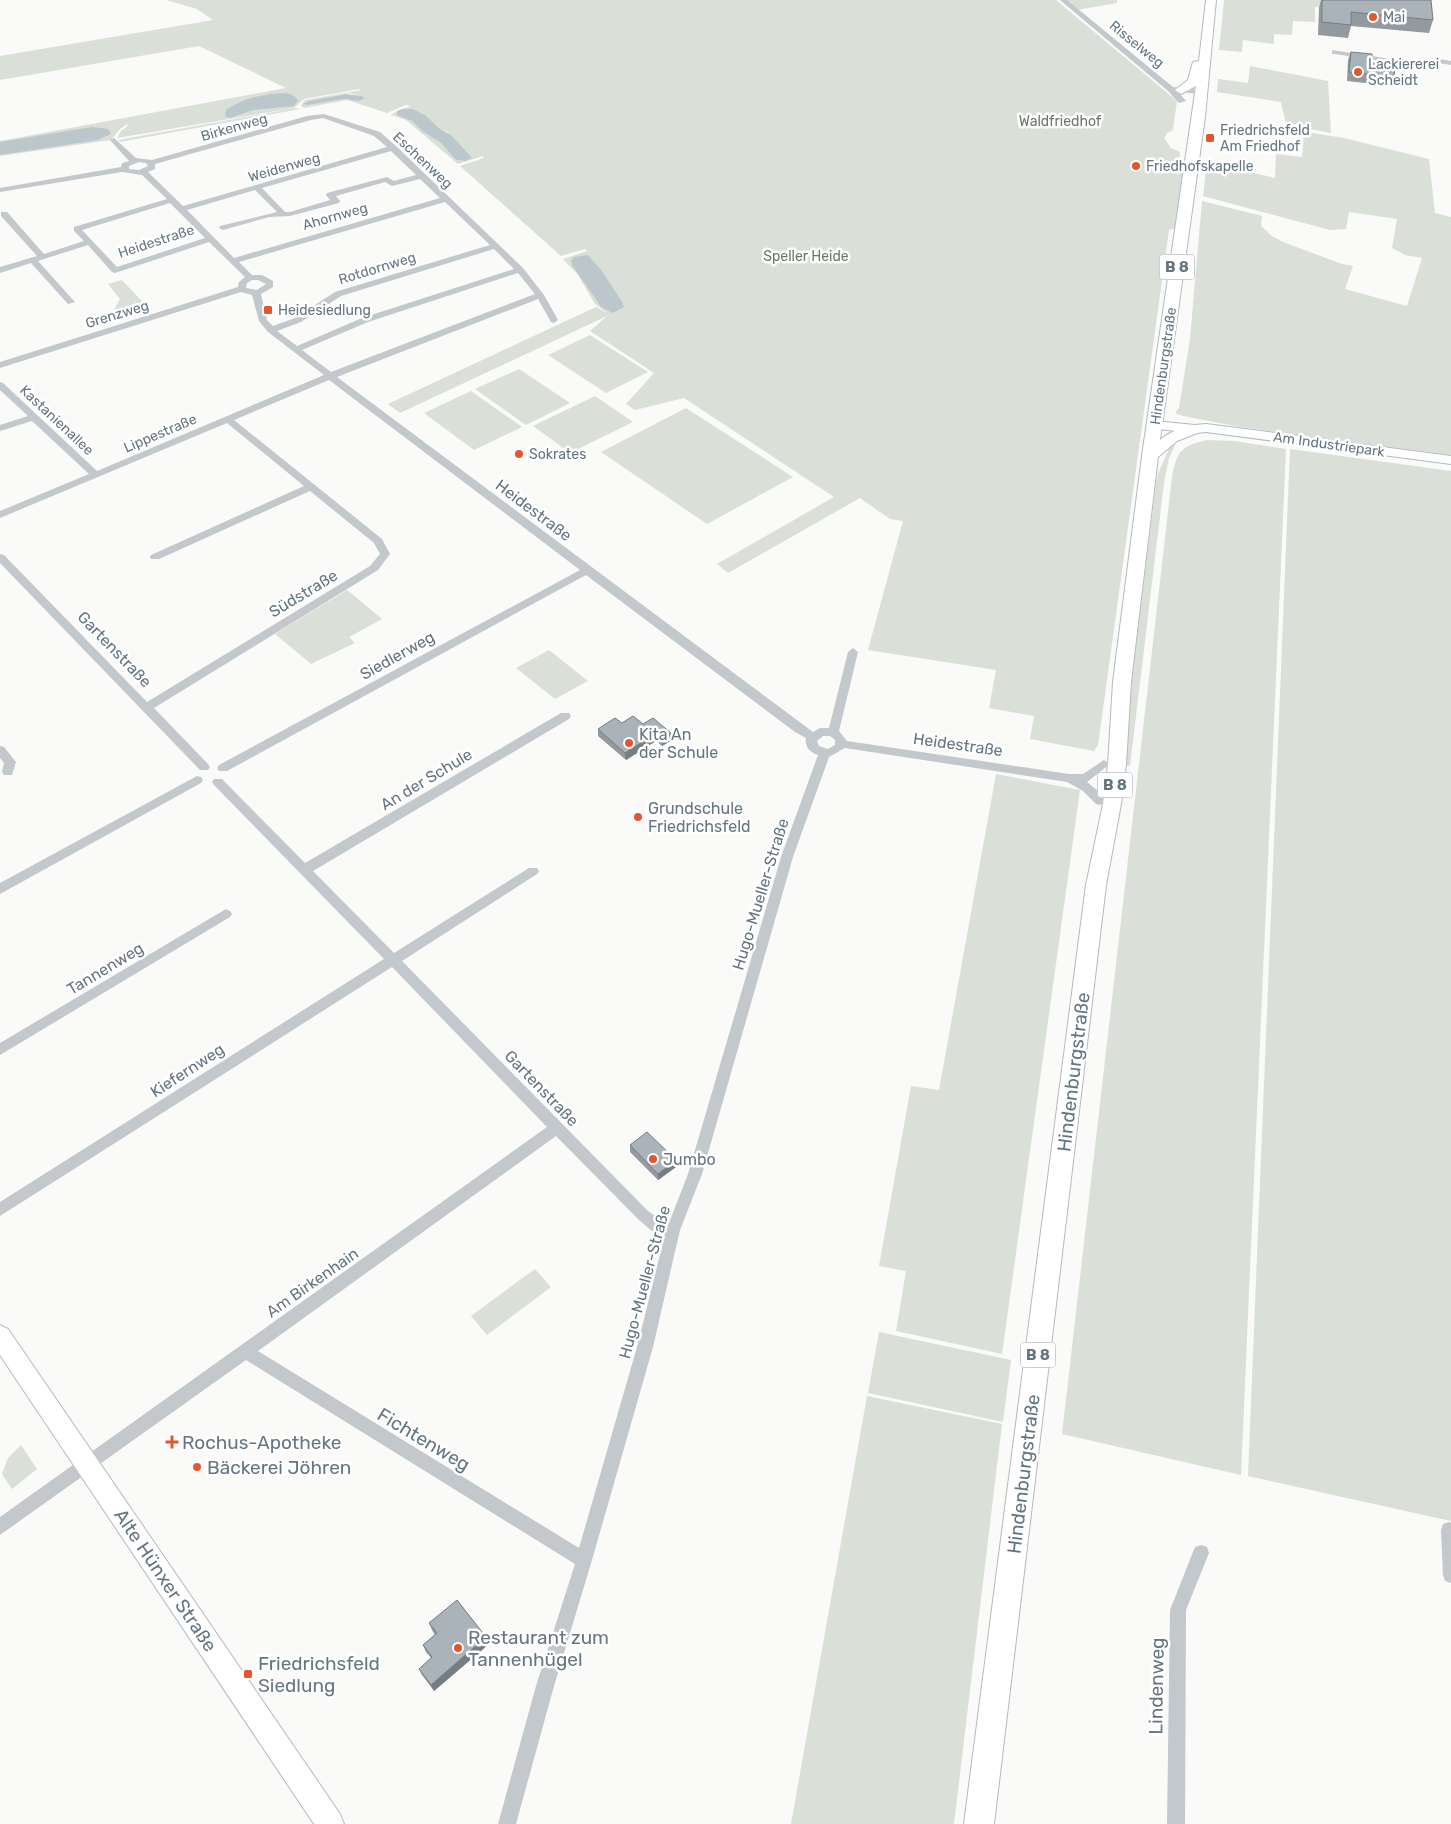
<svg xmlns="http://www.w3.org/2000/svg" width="1451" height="1824" font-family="Rubik,sans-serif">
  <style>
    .green { fill: #dadfd7; fill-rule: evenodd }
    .water { fill: #bbc7cb }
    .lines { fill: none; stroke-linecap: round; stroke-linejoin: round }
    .secondary-casing { stroke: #b3babf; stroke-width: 2 }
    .primary-casing { stroke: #b5babe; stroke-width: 2 }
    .street { fill: #c3c8cc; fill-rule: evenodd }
    .secondary { fill: #fff; fill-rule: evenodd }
    .primary { fill: #fff; fill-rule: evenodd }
    .wall { fill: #929a9f }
    .shaded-wall { fill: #777d82 }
    .building { fill: #aab3b9; stroke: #777d82 }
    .poi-dot { fill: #e4572e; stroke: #fff; stroke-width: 2 }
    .labels { text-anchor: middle; stroke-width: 5; stroke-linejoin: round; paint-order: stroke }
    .far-poi-label { font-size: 14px; fill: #657683; stroke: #fff; text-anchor: start }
    .far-street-label { font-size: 14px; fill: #657683; stroke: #fff }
    .far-park-label { font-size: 14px; fill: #687a64; stroke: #fff }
    .shield { fill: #fff; stroke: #939fa8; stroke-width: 1 }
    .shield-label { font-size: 15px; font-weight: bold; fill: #657683 }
    .street-label { font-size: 16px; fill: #657683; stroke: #fff }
    .poi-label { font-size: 16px; fill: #657683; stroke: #fff; text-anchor: start }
    .near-street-label { font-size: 19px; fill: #657683; stroke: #fff }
    .near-poi-label { font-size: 19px; fill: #657683; stroke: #fff; text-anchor: start }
  </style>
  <rect width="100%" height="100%" fill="#fafaf8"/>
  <path class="green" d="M166,0H1056L1177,101L1173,130L1167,133L1164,138L1171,148L1180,152L1179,160L1184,176L1177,228L1169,230L1098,745L1094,751L1030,739L1034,716L989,708L996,670L868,650L903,521L890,519L860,498L728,573L717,564L834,497L684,398L635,410L626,404L654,373L590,331L607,316L400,413L388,404L596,307L607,313L595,304L578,275L563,259L587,251L585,249L561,256L460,166L484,158L483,156L458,164L406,120L391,115L397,111V113L412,121L422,131L441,143L456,160L465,161L448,132L439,128L425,115L413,109H402L411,106L406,105L387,113L347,100L304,108L301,105L305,100L361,90L359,89L304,99L294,108L117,138L121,131L128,126L127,124L120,129L111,140L0,156V141L286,88L199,46L0,80V56L213,20L197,9ZM349,93L365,97L354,100L344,99L305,105V102L308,101ZM602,271L623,303L624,306L596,300L583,280Z
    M1065,0H1117V3L1077,10Z
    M1224,0H1328L1327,8L1315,7V22L1293,21L1292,35L1274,34V44L1243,40L1242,52L1219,50Z
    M1250,66L1328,81L1331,133L1286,124L1281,102L1217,92L1218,79L1248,83Z
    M296,108L300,109L120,142L118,140Z
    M1312,133L1344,138L1429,159L1435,213L1451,217V455L1240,427L1183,416L1175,413L1179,408L1190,339L1202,201L1262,216L1261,226L1272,236L1283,242L1342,264L1353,266L1345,289L1407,306L1422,258L1405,255L1392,248L1397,219L1349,212L1346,229L1330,230L1203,196L1207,162L1275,178L1276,154L1302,157L1304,135Z
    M122,280L151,311L108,322L120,299L108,284Z
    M590,335L648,372L606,393L548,355Z
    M519,369L570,403L526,425L475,389Z
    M471,391L522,427L474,450L424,413Z
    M595,396L633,422L570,453L533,426Z
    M686,408L793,477L707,524L601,452Z
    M1207,440L1234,441L1286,449L1241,1475L1062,1434L1172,477C1177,451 1181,446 1207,440Z
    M1174,441L1175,445L1169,458L1164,483L1130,766L1121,764L1157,476L1168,451Z
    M1290,449L1451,471V1521L1248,1476Z
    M347,590L382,619L349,637L355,643L311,664L275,634Z
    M549,650L588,681L555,699L516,668Z
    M996,774L1080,790L1002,1354L896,1331L906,1271L879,1266L911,1086L939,1090Z
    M535,1269L551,1287L487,1335L471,1316Z
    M879,1332L1011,1360L1003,1422L868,1393Z
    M867,1396L1002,1424L954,1824H791Z
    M21,1445L37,1469L12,1489L2,1474L8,1458Z"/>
  <path class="water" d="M287,93C292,95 296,96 298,101L294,106L253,110L230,118L225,116L226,110C243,98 267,93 287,93Z
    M346,94L362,96L365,98L359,101L344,99L307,105L303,104L308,101Z
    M402,109H413L425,115L439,128L451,135L472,158L465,161L456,160L441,143L422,131L412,121L397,115V111Z
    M92,127L108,129L111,134L98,140L0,155V142Z
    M588,255L602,271L623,303L624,307L613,313L601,307L572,265L571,261L574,257Z"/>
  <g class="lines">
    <g class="secondary-casing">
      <path id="secondary" d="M1154,421L1195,425L1206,424L1451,456V464L1206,432L1195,433L1149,428L1147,425L1149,422Z
        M0,1325L8,1329L340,1814L344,1824H314L0,1355Z"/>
    </g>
    <g class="primary-casing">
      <path id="primary" d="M1206,0H1216L1205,117L1160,440C1169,432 1188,423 1200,426L1203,429L1200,432L1177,441L1158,457L1131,682L1126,765L1121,804L1106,885L994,1824H964L1086,885L1103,804L1108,765L1113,682L1142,456L1196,86L1181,94L1175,90L1188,80L1193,62L1199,61Z"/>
    </g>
    <path class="street" d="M1060,0H1067L1173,87L1202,90L1206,92L1202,94L1178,92L1186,101L1179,103L1168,91Z
      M1332,50L1411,62L1439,59L1451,61V65L1439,63L1411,66L1335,54H1332Z
      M324,114L380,132L396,146L523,268L544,295L558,320L554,323L551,322L538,299L337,377L813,732L820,728H829L848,652L853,648L858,652L839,731L847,741L1069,774H1083L1104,760L1110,764L1087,782L1098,791L1106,801L1100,805L1096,804L1083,791L1067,782L845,748L829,757L793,857L702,1174L680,1230L653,1347L592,1560L554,1686L516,1824H498L536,1686L575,1564L246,1360L0,1535V1517L547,1127L392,967L0,1216V1202L384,959L214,785L212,782L214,779H222L305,863L561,713H569L571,716L569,719L313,871L394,953L529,868H537L539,871L537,874L402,961L648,1211L662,1221L669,1223L688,1174L781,857L818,755C811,753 804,747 806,738L795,732L586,575L227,771H219L217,768L219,765L580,570L329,380L234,420L382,539L390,554L378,570L154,708L208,764L210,767L208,770H200L0,563V554L4,555L147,702L370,566L380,554L374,543L310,491L159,559H151L150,557L151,555L304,486L227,423L0,518V511L89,474L32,421L0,431V425L28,416L0,390V382L3,383L97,471L324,375L268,332L259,321L252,295L241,292L0,368V362L238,287L239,282L245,277L209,242L115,273L112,272L88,245L38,261L75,302L68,304L31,263L0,273V267L37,256L1,216V212H7L44,254L84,241L74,231V227L167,199L142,175L122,172L0,192V188L121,167L122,163L129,161L110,140L114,138L136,158L152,160L307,116ZM323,118L374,136L387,147L183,206L148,172L155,169V164L311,120ZM391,151L416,175L394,181L387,177L327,193L326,195L330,200L290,212H285L262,188ZM139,162L146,163L148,166L139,170L129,169V166ZM420,179L440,198L234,258L187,210L255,190L277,212L220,226L219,228L223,230L269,217L290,216L339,203L340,201L336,196L385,182L392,186ZM445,202L490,245L335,292L295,318L273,326L267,320L261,294L273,287V281L262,275H252L239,262ZM170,203L205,238L117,267L82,230ZM494,249L514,269L362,318L297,346L277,331L301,322L341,296ZM518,273L535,294L331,372L302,350L368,322ZM252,280H258L266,284L257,290L246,288L247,283ZM823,736H830L835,740V745L828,749L819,746L817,741ZM556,1136L638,1219L653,1232L665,1235L637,1347L579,1548L258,1351Z
      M0,746L4,747L16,762L12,775H4L2,772L4,763L0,758Z
      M197,776L201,777L203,780L201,783L0,894V883Z
      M226,909L230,911L232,914L230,917L0,1055V1043Z
      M1449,1522L1451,1523V1583L1445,1581L1443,1575L1441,1530L1443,1524Z
      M1201,1545L1207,1547L1209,1553L1186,1610L1185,1824H1167L1170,1610L1195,1547Z"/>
    <use href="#secondary" class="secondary"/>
    <use href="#primary" class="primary"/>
  </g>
  <path class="wall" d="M1321,0H1431L1433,20L1429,33L1351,26L1348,38L1318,35L1319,8Z
    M1351,52L1372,63L1394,77L1392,86L1347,81L1348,60Z
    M622,723L643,724L672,740L662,746L656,741L626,760L598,736V729Z
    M630,1145L676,1167L658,1180L630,1152Z
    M429,1623L489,1644L434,1691L422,1675L419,1669L431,1658L426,1652L423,1645L435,1635L432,1630Z"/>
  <path class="shaded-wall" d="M671,733L672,740L662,746V739Z
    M655,734L656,741L626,760L625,753Z
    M676,1160V1167L658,1180V1174Z
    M486,1637L489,1644L434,1691L431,1685Z"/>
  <path class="building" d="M1322,0H1431L1433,20L1351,12V25L1322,22Z
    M1351,52L1372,54V63L1395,65L1394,77L1349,72Z
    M633,716L643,724L653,718L671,733L662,739L655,734L625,753L598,729L615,718L622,723Z
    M647,1132L676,1160L658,1174L630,1145Z
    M457,1600L486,1637L431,1685L419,1669L432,1657L423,1645L437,1633L429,1623Z"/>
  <g class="poi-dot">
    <circle cx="1373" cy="17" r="5"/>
    <circle cx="1358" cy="72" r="5"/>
    <rect x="1205" y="133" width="10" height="10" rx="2.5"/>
    <circle cx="1136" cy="166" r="5"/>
    <rect x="263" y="305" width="10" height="10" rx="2.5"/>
    <circle cx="519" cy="454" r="5"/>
    <circle cx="629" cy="743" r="5"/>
    <circle cx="638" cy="817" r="5"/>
    <circle cx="653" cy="1159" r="5"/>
    <path d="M169.5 1434.5h5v5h5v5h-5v5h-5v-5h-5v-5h5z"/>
    <circle cx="197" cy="1467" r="5"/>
    <circle cx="458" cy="1648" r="5"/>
    <rect x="243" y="1669" width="10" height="10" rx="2.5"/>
  </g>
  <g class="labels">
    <g class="far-poi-label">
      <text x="1383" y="22">Mai</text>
      <text x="1368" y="69">Lackiererei<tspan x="1368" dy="16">Scheidt</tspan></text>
      <text x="1220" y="135">Friedrichsfeld<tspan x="1220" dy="16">Am Friedhof</tspan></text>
      <text x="1146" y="171">Friedhofskapelle</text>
      <text x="278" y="315">Heidesiedlung</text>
      <text x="529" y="459">Sokrates</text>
    </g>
    <g class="far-street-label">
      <text transform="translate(1137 44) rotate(39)" y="5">Risselweg</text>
      <text transform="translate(234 127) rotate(-16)" y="5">Birkenweg</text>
      <text transform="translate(423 160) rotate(43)" y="5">Eschenweg</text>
      <text transform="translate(284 167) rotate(-16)" y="5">Weidenweg</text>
      <text transform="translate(335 216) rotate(-16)" y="5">Ahornweg</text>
      <text transform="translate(156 241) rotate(-18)" y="5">Heidestraße</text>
      <text transform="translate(377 268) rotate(-17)" y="5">Rotdornweg</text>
      <text transform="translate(117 314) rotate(-17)" y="5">Grenzweg</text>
      <text transform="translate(1163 366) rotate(-82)" y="5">Hindenburgstraße</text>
      <text transform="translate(57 420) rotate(43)" y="5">Kastanienallee</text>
      <text transform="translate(160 433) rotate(-23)" y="5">Lippestraße</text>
      <text transform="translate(1329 444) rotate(8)" y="5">Am Industriepark</text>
    </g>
    <g class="far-park-label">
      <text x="1060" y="126">Waldfriedhof</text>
      <text x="806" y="261">Speller Heide</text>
    </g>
    <g class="shield">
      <rect x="1159.5" y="254.5" width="35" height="25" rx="4"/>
      <rect x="1097.5" y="772.5" width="35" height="25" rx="4"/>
      <rect x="1020.5" y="1342.5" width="35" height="25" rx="4"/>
    </g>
    <g class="shield-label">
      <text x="1177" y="272">B 8</text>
      <text x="1115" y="790">B 8</text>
      <text x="1038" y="1360">B 8</text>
    </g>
    <g class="street-label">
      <text transform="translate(534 510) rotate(37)" y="6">Heidestraße</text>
      <text transform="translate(303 593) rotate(-31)" y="6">Südstraße</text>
      <text transform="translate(115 649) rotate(46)" y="6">Gartenstraße</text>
      <text transform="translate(397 655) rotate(-29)" y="6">Siedlerweg</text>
      <text transform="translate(958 744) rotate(8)" y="6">Heidestraße</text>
      <text transform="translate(426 779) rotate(-31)" y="6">An der Schule</text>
      <text transform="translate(760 894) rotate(-73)" y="6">Hugo-Mueller-Straße</text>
      <text transform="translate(105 968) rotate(-31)" y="6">Tannenweg</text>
      <text transform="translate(187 1070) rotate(-33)" y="6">Kiefernweg</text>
      <text transform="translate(542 1088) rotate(46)" y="6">Gartenstraße</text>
      <text transform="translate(312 1282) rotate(-35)" y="6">Am Birkenhain</text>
      <text transform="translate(644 1282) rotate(-75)" y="6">Hugo-Mueller-Straße</text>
    </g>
    <g class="poi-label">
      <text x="639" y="740">Kita An<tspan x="639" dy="18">der Schule</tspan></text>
      <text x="648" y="814">Grundschule<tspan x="648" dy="18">Friedrichsfeld</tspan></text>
      <text x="663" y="1165">Jumbo</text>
    </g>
    <g class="near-street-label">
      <text transform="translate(1073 1072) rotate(-83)" y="7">Hindenburgstraße</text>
      <text transform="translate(424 1439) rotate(31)" y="7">Fichtenweg</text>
      <text transform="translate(1023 1474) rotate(-83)" y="7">Hindenburgstraße</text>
      <text transform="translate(166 1580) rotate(56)" y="7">Alte Hünxer Straße</text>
      <text transform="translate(1156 1686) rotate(-89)" y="7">Lindenweg</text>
    </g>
    <g class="near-poi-label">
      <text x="182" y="1449">Rochus-Apotheke</text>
      <text x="207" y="1474">Bäckerei Jöhren</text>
      <text x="468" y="1644">Restaurant zum<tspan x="468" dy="22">Tannenhügel</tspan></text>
      <text x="258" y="1670">Friedrichsfeld<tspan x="258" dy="22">Siedlung</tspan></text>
    </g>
  </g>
</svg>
